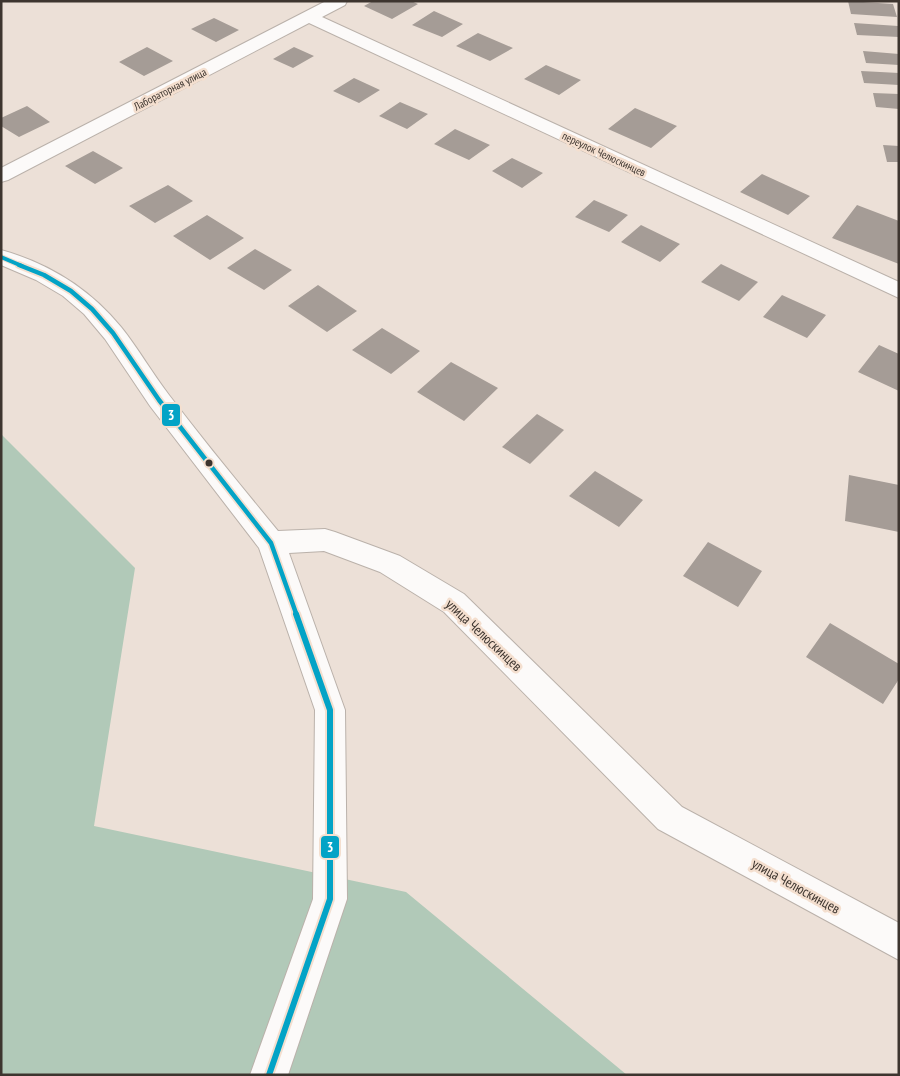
<svg xmlns="http://www.w3.org/2000/svg" width="900" height="1076" font-family="'PT Sans Narrow',sans-serif">
  <style>
    .forest { fill: #b1c9b8 }
    .building { fill: #a59c96 }
    .lines { fill: none; stroke-linecap: round; stroke-linejoin: round }
    .minor-casing { stroke: #bab1aa; stroke-width: 2 }
    .minor { fill: #fcfaf9; fill-rule: evenodd }
    .bus-1-far2-casing { stroke: #f4dfcf; stroke-width: 6 }
    .bus-1-far1-casing { stroke: #f4dfcf; stroke-width: 8 }
    .bus-1-casing { stroke: #f4dfcf; stroke-width: 10 }
    .bus-1-far2 { stroke: #03a3c6; stroke-width: 4 }
    .bus-1-far1 { stroke: #03a3c6; stroke-width: 4.5 }
    .bus-1 { stroke: #03a3c6; stroke-width: 6 }
    .bus-dot { fill: #3d352f; stroke: #f4dfcf; stroke-width: 2 }
    .labels { text-anchor: middle; stroke-width: 5; stroke-linejoin: round; paint-order: stroke }
    .far-street-label { font-size: 11px; fill: #3d352f; stroke: #f4dfcf }
    .street-label { font-size: 14px; fill: #3d352f; stroke: #f4dfcf }
    .line-badge { stroke: #f4dfcf; stroke-width: 2 }
    .badge-label { font-size: 14px; text-anchor: middle; font-weight: bold; fill: #fff }
  </style>
  <rect width="100%" height="100%" fill="#ece0d7"/>
  <path class="forest" d="M1,434L135,568L94,826L406,892L627,1075H1Z"/>
  <path class="building" d="M373,1H411L418,4L392,19L364,6Z
    M848,1L893,4L897,17L851,14Z
    M434,11L463,24L442,37L412,25Z
    M214,18L239,30L216,42L191,29Z
    M854,23L898,26L899,37L857,35Z
    M478,33L513,48L490,61L456,46Z
    M147,47L173,61L144,76L119,62Z
    M294,47L314,56L293,68L273,59Z
    M863,51L899,54V65L866,63Z
    M546,65L581,80L559,95L524,79Z
    M861,71L899,73V85L864,83Z
    M354,78L380,90L359,103L333,91Z
    M873,93L899,94V109L876,107Z
    M400,102L428,114L407,129L379,116Z
    M27,106L50,122L19,137L1,126V118Z
    M635,108L677,126L651,148L608,129Z
    M455,129L490,145L469,160L434,144Z
    M883,145L899,146V162H887Z
    M93,151L123,168L95,184L65,166Z
    M512,158L543,173L522,188L492,171Z
    M762,174L810,196L788,215L740,192Z
    M168,185L193,201L155,223L129,206Z
    M594,200L628,215L609,232L575,217Z
    M857,205L899,221V264L832,238Z
    M207,215L244,238L210,260L173,236Z
    M641,225L680,244L660,262L621,242Z
    M255,249L292,270L264,290L227,268Z
    M721,264L758,282L739,301L701,282Z
    M318,285L357,311L327,332L288,306Z
    M782,295L826,315L807,338L763,317Z
    M382,328L420,351L391,374L352,350Z
    M879,345L899,354V391L858,372Z
    M451,362L498,388L464,421L417,392Z
    M537,414L564,430L530,464L502,447Z
    M595,471L643,500L619,527L569,496Z
    M849,475L899,485V532L845,521Z
    M708,542L762,571L738,607L683,576Z
    M830,623L899,664V679L883,704L806,657Z"/>
  <g class="lines">
    <g class="minor-casing">
      <path id="minor" d="M326,1H347L345,5L322,17L899,282V298L309,23L8,180L1,182V168Z
        M1,250C48,263 90,289 121,327C138,348 152,373 169,395C204,441 241,486 278,531L325,529L335,532L400,556L464,594L682,807L899,923V960L658,829L444,612L380,572L324,551L289,553L345,710L347,899L288,1075H250L313,899L315,710L259,548L150,406L105,339L84,314L63,296L36,280L1,265Z"/>
    </g>
    <use href="#minor" class="minor"/>
    <g class="bus-1-far2-casing">
      <path id="bus-1-far2" d="M1,257L22,266"/>
    </g>
    <g class="bus-1-far1-casing">
      <path id="bus-1-far1" d="M19,265L44,275L71,291L92,309L113,333L159,400L271,543L297,616"/>
    </g>
    <g class="bus-1-casing">
      <path id="bus-1" d="M269,1075L330,899V710L296,614"/>
    </g>
    <use href="#bus-1-far2" class="bus-1-far2"/>
    <use href="#bus-1-far1" class="bus-1-far1"/>
    <use href="#bus-1" class="bus-1"/>
  </g>
  <circle class="bus-dot" cx="209" cy="463" r="4.5"/>
  <g class="labels">
    <g class="far-street-label">
      <text transform="translate(170 89) rotate(-27)" y="4">Лабораторная улица</text>
      <text transform="translate(604 154) rotate(25)" y="4">переулок Челюскинцев</text>
    </g>
    <g class="street-label">
      <text transform="translate(484 635) rotate(43)" y="5">улица Челюскинцев</text>
      <text transform="translate(796 886) rotate(29)" y="5">улица Челюскинцев</text>
    </g>
  </g>
  <g class="line-badge">
    <rect x="161" y="403" width="20" height="24" rx="5" fill="#03a3c6"/>
    <rect x="320" y="835" width="20" height="24" rx="5" fill="#03a3c6"/>
  </g>
  <g class="badge-label">
    <text x="171" y="420">3</text>
    <text x="330" y="852">3</text>
  </g>
  <rect width="900" height="1076" fill="none" stroke="#3d352f" stroke-width="5"/>
</svg>
